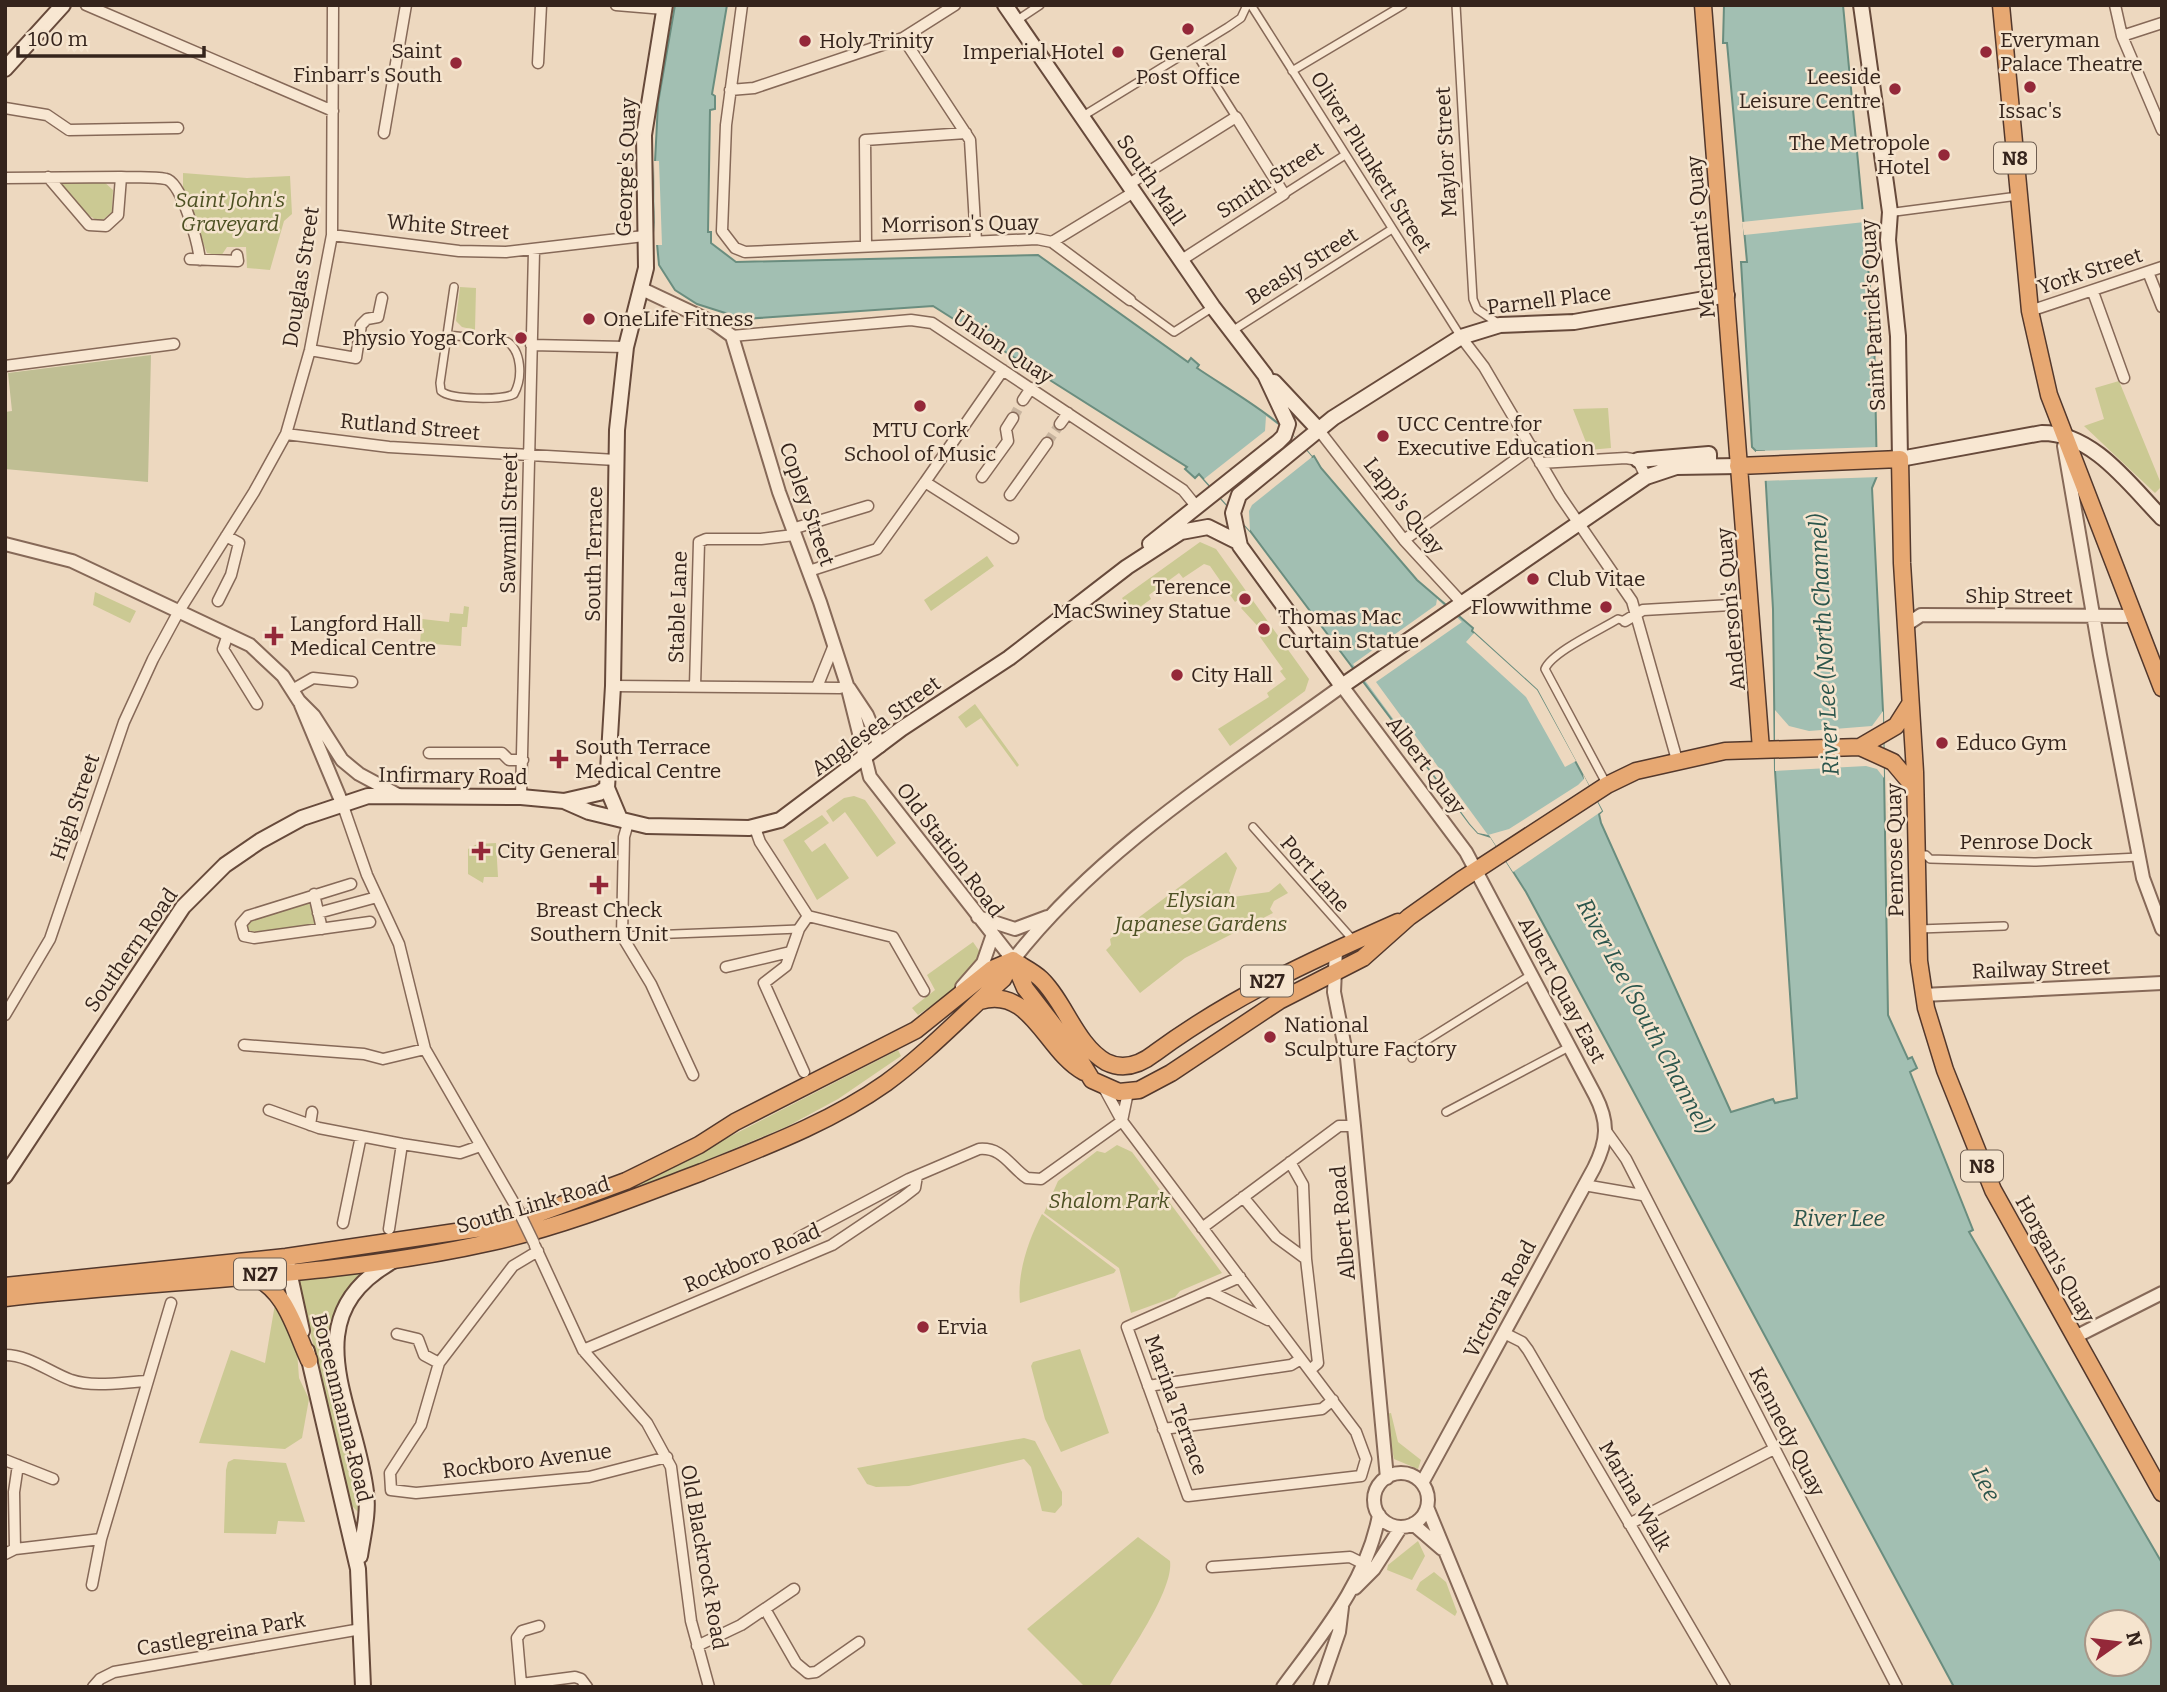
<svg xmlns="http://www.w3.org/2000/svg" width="2167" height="1692" font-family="Bitter,serif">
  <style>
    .green { fill: #cbc993 }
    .cemetery { fill: #bfbe93 }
    .water { fill: #a2bfb2; stroke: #6a8d7f; stroke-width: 2; fill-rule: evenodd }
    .pier { fill: #edd8bf }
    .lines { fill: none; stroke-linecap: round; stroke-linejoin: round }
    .minor-tunnel { stroke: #c8b49e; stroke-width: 10; stroke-dasharray: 10 5; stroke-linecap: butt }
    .pedestrian-casing { stroke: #866958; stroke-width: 10 }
    .minor-casing { stroke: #866958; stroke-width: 13 }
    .tertiary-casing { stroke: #866958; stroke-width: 16 }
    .secondary-casing { stroke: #674a3b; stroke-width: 18 }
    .trunk-casing { stroke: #53382c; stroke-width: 19 }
    .pedestrian { stroke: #f8e7d2; stroke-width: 7 }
    .minor { stroke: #f8e7d2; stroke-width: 10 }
    .tertiary { stroke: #f8e7d2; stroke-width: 12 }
    .secondary { stroke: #f8e7d2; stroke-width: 14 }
    .trunk { stroke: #e7a872; stroke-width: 16 }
    .minor-bridge-casing { stroke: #866958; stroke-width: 13; stroke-linecap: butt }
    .minor-bridge { stroke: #f8e7d2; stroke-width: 10 }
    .poi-dot { fill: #942839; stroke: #f5e4ce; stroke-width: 2.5 }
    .labels { text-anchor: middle; stroke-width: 5; stroke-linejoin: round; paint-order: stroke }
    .shield { fill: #f5e4ce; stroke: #6f5e51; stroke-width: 2 }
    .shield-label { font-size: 19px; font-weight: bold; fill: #35241c }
    .poi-label { font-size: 21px; fill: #35241c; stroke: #f5e4ce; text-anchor: start }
    .street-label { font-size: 21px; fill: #35241c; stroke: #f5e4ce }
    .park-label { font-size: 21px; font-style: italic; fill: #4d5123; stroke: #f5e4ce }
    .water-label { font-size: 23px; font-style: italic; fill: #2b554c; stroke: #f5e4ce }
  </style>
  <rect width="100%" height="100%" fill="#edd8bf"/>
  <path class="green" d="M183,173L247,178L290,176L292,214L284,221L270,270L247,268L246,247H227L221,256L207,253L183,189Z
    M103,181L113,190L112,212L100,222L83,212L58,183Z
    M460,287L476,288L475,330L462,327L456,321Z
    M2119,381L2162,486L2155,493L2084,426L2104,419L2095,388Z
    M1608,408L1611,448L1589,450L1573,409Z
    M1200,542L1216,549L1309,679L1305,691L1230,746L1218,729L1269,697L1267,693L1286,679L1280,671L1283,669L1260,637L1264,633L1241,608L1244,605L1239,599L1235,602L1210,566L1204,564L1183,578L1179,573L1149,595L1151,599L1132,613L1122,598Z
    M987,556L994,566L931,611L924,600Z
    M95,592L136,611L130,623L93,605Z
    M464,606L469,607L467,627H462L461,646L420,643L422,619L449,622L450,613L463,614Z
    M975,704L1019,765L1017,767L981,718L966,728L958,717Z
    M854,796L865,800L896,843L877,857L845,812L833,822L826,811L844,798Z
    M822,815L829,823L804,841L812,852L825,843L849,878L817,900L783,840Z
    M496,843L498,877H484L483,883L468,874V849L477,844Z
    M1226,852L1237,868L1229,891L1233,897L1269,892L1280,883L1288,893L1274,901L1270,909L1273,913L1185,958L1140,993L1106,950L1111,945L1110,939Z
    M307,903L312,906L315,925L253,936L247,934L245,923L247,920Z
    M973,942L980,952C976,979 938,1001 918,1015L912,1008L935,990L927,975Z
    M898,1050L901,1056L838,1099L788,1126L629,1193L626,1190Z
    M1117,1145L1132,1152L1222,1273L1180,1291L1175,1297L1131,1313L1119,1268L1044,1213L1058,1181L1097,1151L1105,1153Z
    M1042,1214L1116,1270L1114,1273L1020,1303C1017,1273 1028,1241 1042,1214Z
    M367,1271C291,1328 355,1435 361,1510L358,1512L350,1504L298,1279Z
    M275,1304L297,1351L299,1378L309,1399L302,1438L285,1449L199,1443L231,1350L265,1363Z
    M1080,1349L1109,1433L1061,1452L1045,1419L1031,1366L1033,1362Z
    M1391,1413L1398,1442L1421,1460L1418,1469L1394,1459L1385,1414Z
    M1024,1438L1035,1441L1062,1492V1505L1055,1513L1042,1511L1031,1467L1024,1459L909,1486L876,1487L867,1484L857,1468Z
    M234,1459L286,1463L305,1522L278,1521L276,1534L224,1533L226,1470L228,1462Z
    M1138,1537L1170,1561C1174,1591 1125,1658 1109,1687H1085L1027,1629Z
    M1418,1541L1425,1556L1412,1580L1387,1570L1388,1565Z
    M1434,1572L1446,1582L1457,1612L1455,1616L1416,1590L1420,1582Z"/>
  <path class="cemetery" d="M151,355L148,482L5,469V412L12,411L8,373Z"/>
  <path class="water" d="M675,5H727L712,94L715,96V109L710,110L708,232H711V243L736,262L1038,255L1188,362L1191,358L1199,365L1197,368C1237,395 1282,419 1312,457L1314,456L1321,468L1417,580L1473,628L1472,631L1537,690L1602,811L1599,814L1601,823L1731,1112L1773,1099L1775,1103L1797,1098L1775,771L1773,609L1764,451H1756L1752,447L1741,262H1747L1727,43H1723L1724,5H1843L1874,329L1877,476L1872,488L1883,711L1888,1015L1908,1059L1912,1057L1917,1068L1910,1072L1973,1230L1969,1232L2162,1563V1687H1954L1526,892L1491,837L1478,833L1470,824L1250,531L1199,474L1195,478L1185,469L1187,467L933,306L744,319L697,304L675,290L659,265L653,201L658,103ZM2097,1622H2139V1664H2097Z"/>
  <path class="pier" d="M654,161H659L662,245H655Z
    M1864,209L1865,222L1744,235L1742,222Z
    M1266,416L1295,437L1312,457L1252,505L1249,511L1250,531L1204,479L1265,431Z
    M1878,447L1880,477L1761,481L1760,455H1756V451Z
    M1437,599L1462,622L1376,682L1488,835L1509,829L1578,785L1584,779L1583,774L1602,811L1513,872L1489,835L1478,833L1470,824L1353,664L1436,605Z
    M1474,633L1537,690L1576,761L1565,767L1526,697L1466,642Z
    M1775,710L1789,726L1809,731L1872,726L1883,711L1884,778L1877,769L1866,766L1775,771Z"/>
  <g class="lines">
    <path class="minor-tunnel" d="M1013,418L1023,400
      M1047,443L1060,424"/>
    <g class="pedestrian-casing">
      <path id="pedestrian" d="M1251,5L1461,337
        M1456,5L1473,299L1477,309L1499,324
        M1016,21L1040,5
        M1193,49L1236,117
        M1292,71L1403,5
        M1083,116L1228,27L1241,18L1247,5
        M1284,194L1345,155
        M1895,212L2018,196
        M1130,300L1174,332L1213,307
        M1232,331L1392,229
        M447,335L506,341C522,350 523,378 514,394C502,400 451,400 441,391L440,383L454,287
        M1607,785L1545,669C1552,652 1600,630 1618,619L1625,621
        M1253,827L1354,941
        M1916,855H1926L1930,859L2036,862L2139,857
        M1919,929L2004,926
        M622,936L799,929
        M1412,1058L1411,1050L1531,975
        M1446,1112L1569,1047"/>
    </g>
    <g class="minor-casing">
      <path id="minor" d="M86,5L333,111
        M616,5L664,9
        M742,5L726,125L722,231L735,248L745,252L1037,239L1052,242L1130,300
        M2115,5L2122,36L2162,130
        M2122,36L2162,23
        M903,38L970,140L976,241
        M538,63L541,5
        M730,90L754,88L903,38L955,5
        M5,108L47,115L69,130L178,128
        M384,133L406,5
        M121,177C135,178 152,176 166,179C182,182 198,244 200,260
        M5,178L121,177L118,215L106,226L89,225L48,177
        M1129,184L1236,117L1284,194L1180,261
        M332,235L459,251L506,252L644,236
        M1052,242L1134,192
        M866,245L865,140L966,133
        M190,259L238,261L237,255
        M2148,272L2162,307
        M2093,292L2124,378
        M2030,311L2162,267
        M732,336L911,320L932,323L1183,490L1196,506
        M1461,337L1484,367L1560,496L1632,601L1677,760
        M531,345L626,347
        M310,350L356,358L361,325L367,319L378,317L382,298
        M5,366L174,344
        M1003,370L925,482L1013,538
        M1023,400L1031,388
        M1060,424L1068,413
        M1318,429L1404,540L1462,603
        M286,434L389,447L616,460
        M1540,463L1626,458L1638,460L1646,477
        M982,477L1008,441L1006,429L1013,418
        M1010,495L1047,443
        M792,529L868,506
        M1404,540L1533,447
        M809,571L877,549L925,482
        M218,601L231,575L239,543L226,536
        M1625,621L1643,610L1749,604
        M228,634L223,649L257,704
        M613,686L840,688L847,685
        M695,686L699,542L706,539H761L794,535
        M817,687L834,645
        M292,690L313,678L352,682
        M429,753H502L509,760H523
        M521,797L534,251
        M342,803L367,875L399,944L425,1049L518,1210
        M628,823L624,837L622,936L651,984L693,1075
        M755,828L760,842L808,916L893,937L924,991
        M351,884L248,916L241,924L244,936L254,938L370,922
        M314,894L322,929
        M318,913L377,897
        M726,967L790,952
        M5,1015L50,939L124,722L153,659L179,611L254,492L286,434L310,350L332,235L333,5
        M244,1045L364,1054L383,1059L425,1049
        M804,1072L764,983L786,966L799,929L808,916
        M1104,1088L1122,1121L1356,1432L1366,1459L1361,1476L1188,1496L1127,1327L1240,1277
        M269,1110L319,1128L402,1144L460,1153L480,1146
        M1122,1121L1128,1092
        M310,1125L312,1112
        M1606,1131L1626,1159L1897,1687
        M1290,1162L1303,1185L1306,1259L1318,1363L1310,1370
        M1584,1185L1642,1195
        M1243,1197L1276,1237L1306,1259
        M343,1223L361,1136
        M1202,1228L1339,1126H1354
        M389,1229L402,1144
        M798,1238L909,1179L979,1149C1003,1147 1010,1167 1027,1178L1041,1179L1122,1121
        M535,1246L583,1350L647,1423L671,1467L691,1621L709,1687
        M538,1251L513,1266L439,1363L421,1425L390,1473L391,1490L416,1493L589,1477L667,1457
        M1209,1291L1268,1320
        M1504,1333L1522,1342L1528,1350L1725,1687
        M397,1334L418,1339L424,1355L439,1363
        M583,1350L832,1245L902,1198L915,1188L917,1176
        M5,1355C29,1355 49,1372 71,1380C95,1388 123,1382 147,1381
        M1148,1386L1291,1365L1301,1359
        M1163,1429L1322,1409L1333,1400
        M5,1460L53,1479
        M1629,1524L1774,1449
        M15,1549L14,1492L18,1465
        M5,1554L15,1549L101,1539
        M1212,1567L1350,1557L1370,1567
        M92,1585L101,1539L171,1303
        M765,1609L796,1663L808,1673L816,1672L859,1642
        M539,1626L522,1631L517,1638L521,1684L575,1677L581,1679L587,1687
        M697,1646L741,1625L794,1589
        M93,1687L100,1679L114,1672L361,1629"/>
    </g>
    <g class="tertiary-casing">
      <path id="tertiary" d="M642,289L714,323L732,336L779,492L820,602L847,685L870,777L1013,960C1101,847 1228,769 1342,686L1466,852L1595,1095C1609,1122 1608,1140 1594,1168L1422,1483
        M2064,446L2100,655L2143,878L2162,929
        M5,544L72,561L250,645L283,676L299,701L314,716L342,760L359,774L398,795
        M1906,625L1921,615L2135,616
        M849,688L867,715L880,746
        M301,705L342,803
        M978,917L1015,929L1047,917
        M1336,949L1334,992L1347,1058L1354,1126L1387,1478
        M962,987L983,963L992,937
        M1923,995L2162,983
        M2075,1337L2162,1293
        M1374 1500a27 27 0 1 1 54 0a27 27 0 1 1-54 0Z
        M1427,1507L1501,1687
        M1413,1524L1442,1549
        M1355,1588L1374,1569L1401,1527
        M1283,1687C1322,1634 1367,1581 1379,1515
        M1320,1687L1339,1632L1342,1607"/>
    </g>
    <g class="secondary-casing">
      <path id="secondary" d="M1005,5L1213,307L1265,375L1288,424L1284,436L1278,442L1150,544
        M1861,5L1890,212L1888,240L1898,336L1900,459L2042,433C2093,433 2129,484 2162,518
        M5,69L63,5
        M1727,295L1574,322L1500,325L1461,337L1333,418L1239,495L1233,513L1240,546L1342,686L1646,477L1676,467L1738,466
        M1274,382L1318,429
        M1638,460L1709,454V466
        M564,801L589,812L647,826L749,828L780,820L901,729L1009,658L1127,567L1181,532L1208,527L1238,542
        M620,819L607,788L613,686L617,430L626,347L646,268L644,135L665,5
        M5,1176L183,907L225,865L260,841L302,818L368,796L521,797L564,801L599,793L607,788
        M287,1262L302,1331
        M307,1351L358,1569L363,1687
        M360,1556C363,1535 369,1513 366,1492C356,1406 291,1318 393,1261"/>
    </g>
    <g class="trunk-casing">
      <path id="trunk" d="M1703,5L1761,749
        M2001,5L2030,311L2049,395L2162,688
        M1738,466L1900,459L1902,563L1915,772L1919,961L1926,1008L1945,1070L1993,1190L2162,1493
        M1860,747L1896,726L1910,704
        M1013,960L1025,988L1078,1057L1092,1080L1119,1092L1139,1090L1171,1073L1279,1001L1363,958L1409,917L1461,880L1607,785L1636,771L1725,751L1860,747L1893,762L1914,787
        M1014,961C1023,967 1034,972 1041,979C1065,1002 1076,1045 1106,1062C1124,1071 1141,1064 1155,1053C1231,997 1312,960 1398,922
        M980,1001C1031,985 1046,1052 1084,1072
        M251,1276C285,1287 295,1330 309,1360
        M5,1286L286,1257L510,1224L626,1181L699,1145L735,1122L916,1030L992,969L1013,960
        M5,1298C167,1279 333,1278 492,1242C564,1226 633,1198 702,1172C764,1147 831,1122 886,1083C927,1053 965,1013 1003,979L1013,960"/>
    </g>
    <use href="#pedestrian" class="pedestrian"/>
    <use href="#minor" class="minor"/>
    <use href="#tertiary" class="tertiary"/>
    <use href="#secondary" class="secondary"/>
    <use href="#trunk" class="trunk"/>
    <g class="minor-bridge-casing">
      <path id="minor-bridge" d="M518,1210L534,1243"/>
    </g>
    <use href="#minor-bridge" class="minor-bridge"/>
  </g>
  <g class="poi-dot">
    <circle cx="1188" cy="29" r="7"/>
    <circle cx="805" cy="41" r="7"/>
    <circle cx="1118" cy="52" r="7"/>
    <circle cx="1986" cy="52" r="7"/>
    <circle cx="456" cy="63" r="7"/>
    <circle cx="2030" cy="87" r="7"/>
    <circle cx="1895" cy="89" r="7"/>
    <circle cx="1944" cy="155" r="7"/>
    <circle cx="589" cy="319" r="7"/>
    <circle cx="521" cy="338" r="7"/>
    <circle cx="920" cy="406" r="7"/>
    <circle cx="1383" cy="436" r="7"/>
    <circle cx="1533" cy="579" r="7"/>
    <circle cx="1245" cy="599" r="7"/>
    <circle cx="1606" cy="607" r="7"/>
    <circle cx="1264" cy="629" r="7"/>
    <path d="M270.5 625.5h7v7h7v7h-7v7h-7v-7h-7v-7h7z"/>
    <circle cx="1177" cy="675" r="7"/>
    <circle cx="1942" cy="743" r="7"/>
    <path d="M555.5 748.5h7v7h7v7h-7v7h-7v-7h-7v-7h7z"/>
    <path d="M477.5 840.5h7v7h7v7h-7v7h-7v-7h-7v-7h7z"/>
    <path d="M595.5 874.5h7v7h7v7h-7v7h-7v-7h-7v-7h7z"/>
    <circle cx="1270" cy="1037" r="7"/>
    <circle cx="923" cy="1327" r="7"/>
  </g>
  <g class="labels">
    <g class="shield">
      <rect x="1994" y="142.5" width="42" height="31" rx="5"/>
      <rect x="1241" y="965.5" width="52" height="31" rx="5"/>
      <rect x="1961" y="1150.5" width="42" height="31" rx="5"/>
      <rect x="234" y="1258.5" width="52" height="31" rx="5"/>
    </g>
    <g class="shield-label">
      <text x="2015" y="165">N8</text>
      <text x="1267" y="988">N27</text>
      <text x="1982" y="1173">N8</text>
      <text x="260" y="1281">N27</text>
    </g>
    <g class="poi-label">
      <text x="2000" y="47">Everyman<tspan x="2000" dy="24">Palace Theatre</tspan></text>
      <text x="819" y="48">Holy Trinity</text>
      <text x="442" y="58" text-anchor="end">Saint<tspan x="442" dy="24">Finbarr's South</tspan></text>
      <text x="1104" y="59" text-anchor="end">Imperial Hotel</text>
      <text x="1188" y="60" text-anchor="middle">General<tspan x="1188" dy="24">Post Office</tspan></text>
      <text x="1881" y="84" text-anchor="end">Leeside<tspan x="1881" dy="24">Leisure Centre</tspan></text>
      <text x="2030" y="118" text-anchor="middle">Issac's</text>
      <text x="1930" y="150" text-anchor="end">The Metropole<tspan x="1930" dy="24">Hotel</tspan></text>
      <text x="603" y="326">OneLife Fitness</text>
      <text x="507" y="345" text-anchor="end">Physio Yoga Cork</text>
      <text x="1397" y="431">UCC Centre for<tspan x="1397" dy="24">Executive Education</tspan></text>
      <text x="920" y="437" text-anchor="middle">MTU Cork<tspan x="920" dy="24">School of Music</tspan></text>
      <text x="1547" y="586">Club Vitae</text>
      <text x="1231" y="594" text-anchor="end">Terence<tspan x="1231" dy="24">MacSwiney Statue</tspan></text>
      <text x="1592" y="614" text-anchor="end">Flowwithme</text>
      <text x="1278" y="624">Thomas Mac<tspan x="1278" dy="24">Curtain Statue</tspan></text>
      <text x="290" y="631">Langford Hall<tspan x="290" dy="24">Medical Centre</tspan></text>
      <text x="1191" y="682">City Hall</text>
      <text x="1956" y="750">Educo Gym</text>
      <text x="575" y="754">South Terrace<tspan x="575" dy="24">Medical Centre</tspan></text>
      <text x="497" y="858">City General</text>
      <text x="599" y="917" text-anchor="middle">Breast Check<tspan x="599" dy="24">Southern Unit</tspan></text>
      <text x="1284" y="1032">National<tspan x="1284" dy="24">Sculpture Factory</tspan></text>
      <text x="937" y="1334">Ervia</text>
    </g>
    <g class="street-label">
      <text transform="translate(1446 152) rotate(-93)" y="7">Maylor Street</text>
      <text transform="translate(1371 162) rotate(58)" y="7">Oliver Plunkett Street</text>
      <text transform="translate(626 167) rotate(-88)" y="7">George's Quay</text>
      <text transform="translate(1151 180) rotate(56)" y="7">South Mall</text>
      <text transform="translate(1270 180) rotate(-33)" y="7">Smith Street</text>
      <text transform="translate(960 224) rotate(-1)" y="7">Morrison's Quay</text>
      <text transform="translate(448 227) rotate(5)" y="7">White Street</text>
      <text transform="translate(1701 237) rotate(-95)" y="7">Merchant's Quay</text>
      <text transform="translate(1302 266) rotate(-32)" y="7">Beasly Street</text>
      <text transform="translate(2090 271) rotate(-18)" y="7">York Street</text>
      <text transform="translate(301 277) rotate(-81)" y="7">Douglas Street</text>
      <text transform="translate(1549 300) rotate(-7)" y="7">Parnell Place</text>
      <text transform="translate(1873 315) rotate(-93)" y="7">Saint Patrick's Quay</text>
      <text transform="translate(1003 347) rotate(34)" y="7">Union Quay</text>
      <text transform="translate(410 427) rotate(5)" y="7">Rutland Street</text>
      <text transform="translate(807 504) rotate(71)" y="7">Copley Street</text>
      <text transform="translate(1404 506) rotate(52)" y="7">Lapp's Quay</text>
      <text transform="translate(509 523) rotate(-89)" y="7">Sawmill Street</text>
      <text transform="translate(594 554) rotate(-89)" y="7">South Terrace</text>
      <text x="2019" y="603">Ship Street</text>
      <text transform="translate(678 607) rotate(-88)" y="7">Stable Lane</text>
      <text transform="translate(1731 609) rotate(-95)" y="7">Anderson's Quay</text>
      <text transform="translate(876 726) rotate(-36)" y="7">Anglesea Street</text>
      <text transform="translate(1426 765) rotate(53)" y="7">Albert Quay</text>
      <text transform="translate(453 776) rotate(1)" y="7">Infirmary Road</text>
      <text transform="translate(75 807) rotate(-71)" y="7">High Street</text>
      <text x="2026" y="849">Penrose Dock</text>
      <text transform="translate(950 850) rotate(53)" y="7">Old Station Road</text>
      <text transform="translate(1895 850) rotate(-91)" y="7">Penrose Quay</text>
      <text transform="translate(1315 874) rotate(49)" y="7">Port Lane</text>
      <text transform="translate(131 950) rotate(-55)" y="7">Southern Road</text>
      <text transform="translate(2041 969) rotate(-2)" y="7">Railway Street</text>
      <text transform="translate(1562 990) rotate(62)" y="7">Albert Quay East</text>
      <text transform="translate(533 1205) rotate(-16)" y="7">South Link Road</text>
      <text transform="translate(1343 1223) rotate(-95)" y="7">Albert Road</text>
      <text transform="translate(752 1258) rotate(-23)" y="7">Rockboro Road</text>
      <text transform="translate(2055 1259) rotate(61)" y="7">Horgan's Quay</text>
      <text transform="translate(1500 1299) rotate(-62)" y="7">Victoria Road</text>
      <text transform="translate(1176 1405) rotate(70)" y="7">Marina Terrace</text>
      <text transform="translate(342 1408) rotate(76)" y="7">Boreenmanna Road</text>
      <text transform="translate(1787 1432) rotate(63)" y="7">Kennedy Quay</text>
      <text transform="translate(527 1461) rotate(-7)" y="7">Rockboro Avenue</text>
      <text transform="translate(1635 1496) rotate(60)" y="7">Marina Walk</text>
      <text transform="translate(704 1557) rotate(80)" y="7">Old Blackrock Road</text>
      <text transform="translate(221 1634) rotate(-10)" y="7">Castlegreina Park</text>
    </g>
    <g class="park-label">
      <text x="230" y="207">Saint John's<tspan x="230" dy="24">Graveyard</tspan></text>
      <text x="1201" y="907">Elysian<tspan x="1201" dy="24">Japanese Gardens</tspan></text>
      <text x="1109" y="1208">Shalom Park</text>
    </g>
    <g class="water-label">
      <text transform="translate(1824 645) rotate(-93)" y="8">River Lee (North Channel)</text>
      <text transform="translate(1645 1016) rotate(62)" y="8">River Lee (South Channel)</text>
      <text x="1839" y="1226">River Lee</text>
      <text transform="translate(1986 1484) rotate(62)" y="8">Lee</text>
    </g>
  </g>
  <rect width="2167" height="1692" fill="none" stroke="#35241c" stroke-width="14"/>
  <g transform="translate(2118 1643) rotate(76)"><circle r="33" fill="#f5e4ce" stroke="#a89787" stroke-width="2"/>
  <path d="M0-5L12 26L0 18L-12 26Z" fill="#942839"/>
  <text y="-10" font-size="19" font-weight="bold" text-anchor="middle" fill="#35241c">N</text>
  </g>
  <path d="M18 46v10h186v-10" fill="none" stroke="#35241c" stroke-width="3.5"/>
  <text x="28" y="46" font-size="21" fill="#35241c" stroke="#f5e4ce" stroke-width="5" paint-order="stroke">100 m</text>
</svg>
